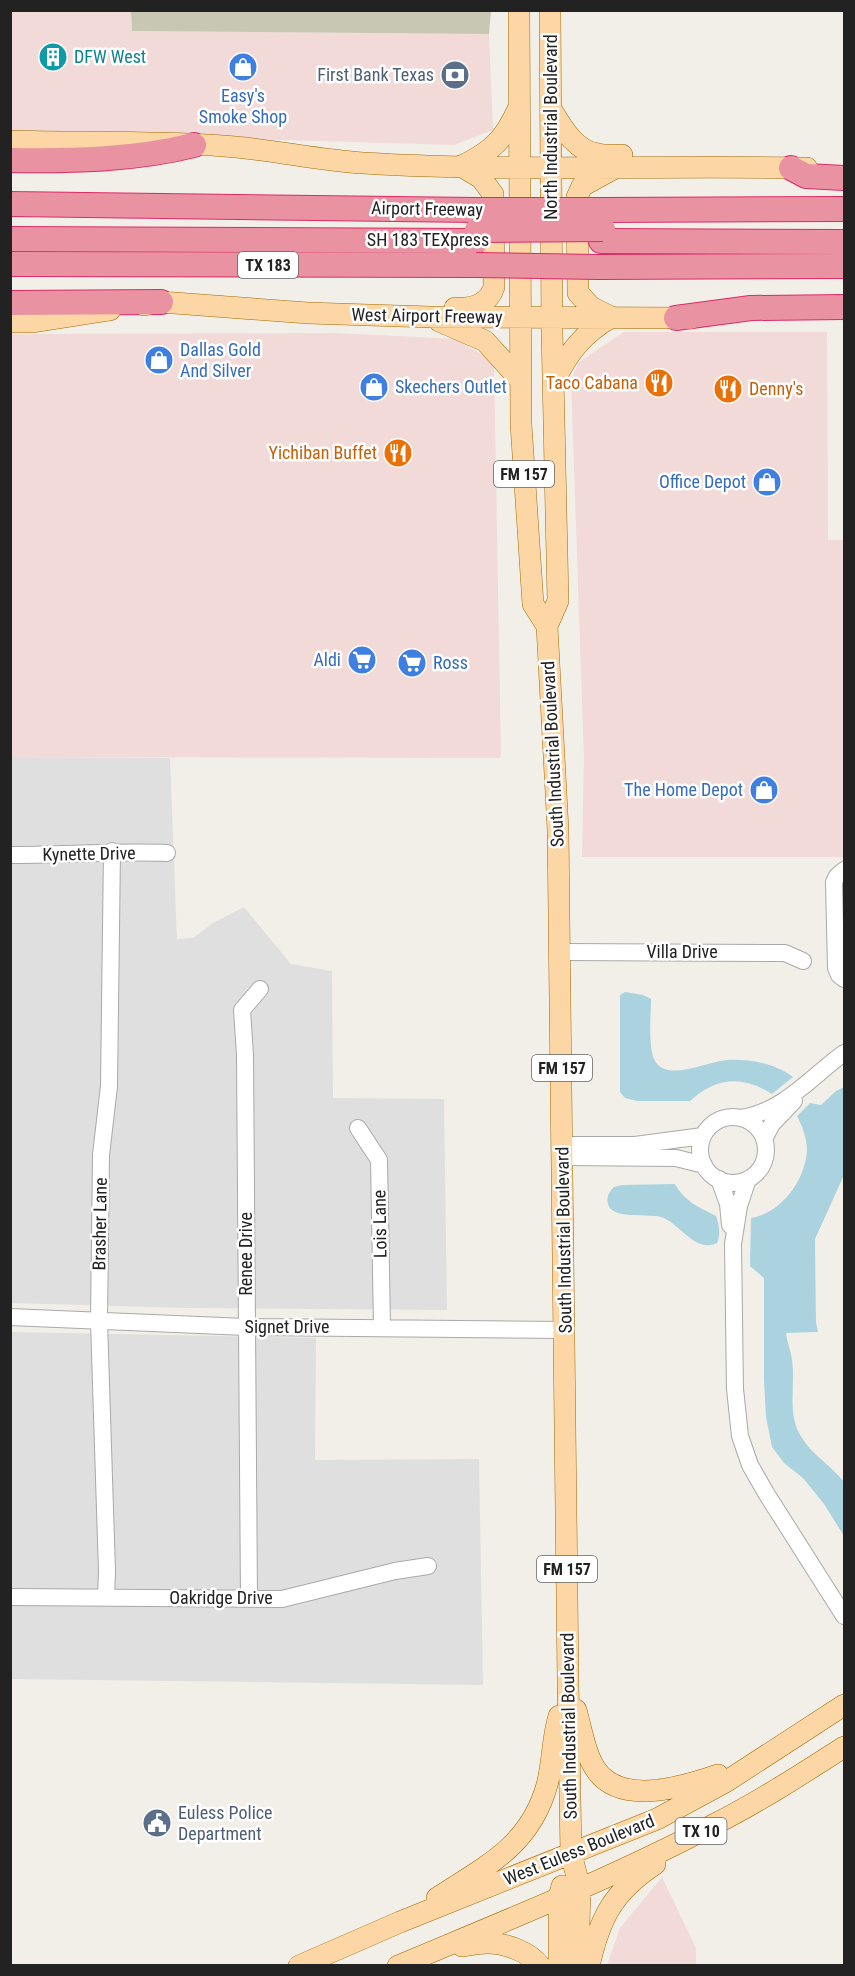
<svg xmlns="http://www.w3.org/2000/svg" width="855" height="1976" font-family="'Roboto Condensed',sans-serif">
  <style>
    .residential { fill: #e0dfdf }
    .commercial { fill: #f2dad9 }
    .construction { fill: #c7c7b4 }
    .water { fill: #aad3df }
    .lines { fill: none; stroke-linecap: round; stroke-linejoin: round }
    .minor-casing { stroke: #a9a9a9; stroke-width: 18 }
    .major-casing { stroke: #a06b00; stroke-width: 22 }
    .highway-casing { stroke: #dc2a67; stroke-width: 26 }
    .minor { stroke: #fff; stroke-width: 16 }
    .major { stroke: #fcd6a4; stroke-width: 21 }
    .highway { stroke: #e892a2; stroke-width: 24 }
    .highway-bridge-casing { stroke: #dc2a67; stroke-width: 26; stroke-linecap: butt }
    .highway-bridge { stroke: #e892a2; stroke-width: 24 }
    .labels { text-anchor: middle; stroke-width: 5; stroke-linejoin: round; paint-order: stroke }
    .shield { fill: #fff; stroke: #646464; stroke-width: 1.5 }
    .shield-label { font-size: 16px; font-weight: bold; fill: #222 }
    .culture-label { font-size: 18px; fill: #0d838f; stroke: #fff; text-anchor: start }
    .service-label { font-size: 18px; fill: #4e5e75; stroke: #fff; text-anchor: end }
    .shop-label { font-size: 18px; fill: #366cbe; stroke: #fff; text-anchor: start }
    .street-label { font-size: 18px; fill: #222; stroke: #fff }
    .food-label { font-size: 18px; fill: #c56008; stroke: #fff; text-anchor: end }
  </style>
  <rect width="100%" height="100%" fill="#f2efe9"/>
  <path class="residential" d="M11,757L170,758L177,939L193,938L213,923L244,907L291,964L332,971L333,1098L444,1099L447,1310L187,1308L11,1303Z
    M11,1332L316,1338L315,1460L479,1459L483,1685L11,1679Z"/>
  <path class="commercial" d="M11,11H131L132,31L489,34L493,130L454,145L11,132Z
    M624,332H827L828,540H844V857H582L584,759L571,380L579,362Z
    M338,333L456,339L494,362L501,758L11,757L10,334Z
    M662,1877L696,1948V1965H607L620,1928Z"/>
  <path class="construction" d="M131,11V10L491,11L489,34L132,31Z"/>
  <path class="water" d="M625,992L643,995L651,999C651,1016 648,1044 654,1059C665,1084 707,1061 727,1060C749,1059 775,1063 793,1077L772,1094C742,1075 716,1077 690,1101H637L625,1098L620,1092V995Z
    M844,1087V1175L815,1239L816,1322L818,1332L786,1333C787,1343 791,1350 792,1360C796,1387 786,1414 802,1438C813,1456 832,1466 844,1482V1536L824,1504L803,1478L784,1463L772,1447L766,1417L764,1380V1278L750,1266L751,1218C782,1213 807,1178 807,1148C806,1136 802,1126 797,1116L810,1103L821,1105L836,1091Z
    M675,1184C685,1202 699,1207 716,1216C719,1224 721,1235 717,1243C696,1253 681,1226 664,1218C650,1212 612,1221 608,1204C606,1197 609,1192 614,1187L622,1185Z"/>
  <g class="lines">
    <g class="minor-casing">
      <path id="minor" d="M10,855C63,855 115,851 167,853
        M844,870L837,876L834,882L836,968L839,975L844,979
        M559,952L785,953L803,961
        M700 1150a33 33 0 1 1 66 0a33 33 0 1 1-66 0Z
        M742,1118C784,1111 812,1076 844,1053
        M358,1128L379,1160L382,1327
        M764,1139L772,1124L794,1101
        M563,1145H635L703,1136
        M563,1157L676,1158L704,1165
        M719,1179L728,1204L730,1225
        M748,1179L739,1206L733,1244L735,1389L740,1436L750,1465L766,1493L844,1616
        M10,1317L246,1327L565,1330
        M10,1597L282,1599L395,1571L428,1566
        M106,1597L107,1572L99,1321L101,1155L109,1086L112,851
        M249,1599L245,1055L242,1010L260,989"/>
    </g>
    <g class="major-casing">
      <path id="major" d="M519,10L521,424L533,604L547,626L558,830L568,1680L571,1854L580,1888L578,1966
        M551,109C562,127 575,151 598,154C606,156 614,155 622,155
        M10,141C81,143 153,141 223,146C270,149 316,160 363,163C510,172 659,165 807,168
        M462,166C492,151 504,140 518,109
        M144,305L161,302L308,313L430,317L691,318
        M455,308C472,309 489,304 494,287L493,194L481,178L461,166
        M609,316L591,307L578,293L577,197L582,186L613,169
        M439,321L485,341L521,381
        M10,322H33L110,310
        M554,382C567,354 584,332 612,317
        M547,626L558,601L552,330L550,10
        M576,1710C581,1727 584,1748 592,1763C614,1809 683,1787 718,1775
        M437,1898C486,1866 530,1846 547,1785C553,1762 552,1738 559,1716
        M462,1946C470,1945 479,1943 487,1943C504,1943 529,1951 540,1966
        M299,1966L400,1922L657,1819L727,1781L844,1705
        M398,1966C505,1921 613,1878 715,1824C760,1801 802,1774 844,1747
        M559,1966V1897L562,1886
        M589,1966C600,1917 613,1892 655,1864"/>
    </g>
    <g class="highway-casing">
      <path id="highway" d="M10,160C71,161 135,160 194,145
        M791,168L806,176L844,178
        M10,204L476,210
        M603,210L844,209
        M10,239L477,241
        M601,241L844,242
        M10,264L476,265
        M598,267L844,266
        M10,303L161,302
        M676,318L751,308L844,307"/>
    </g>
    <use href="#minor" class="minor"/>
    <use href="#major" class="major"/>
    <use href="#highway" class="highway"/>
    <g class="highway-bridge-casing">
      <path id="highway-bridge" d="M476,210H603
        M477,230L603,229
        M476,265L598,267"/>
    </g>
    <use href="#highway-bridge" class="highway-bridge"/>
  </g>
  <defs>
    <g id="building-disc" transform="scale(1.5)"><circle r="9.5" fill="#0f9aa8" stroke="#fff"/><path d="M-4-6H4V6H1V3H-1V6H-4ZM-2.5-4.3h1.7v1.8h-1.7ZM.8-4.3h1.7v1.8H.8ZM-2.5-1h1.7V.8h-1.7ZM.8-1h1.7V.8H.8Z" fill="#fff"/></g>
    <g id="shop-disc" transform="scale(1.5)"><circle r="9.5" fill="#3f7fe0" stroke="#fff"/><path d="M-5-2.5h2.3a2.7 3.5 0 0 1 5.4 0H5L5.5 6h-11ZM-1.5-2.5h3a1.5 2.3 0 0 0-3 0Z" fill="#fff"/></g>
    <g id="bank-disc" transform="scale(1.5)"><circle r="9.5" fill="#5c6f8a" stroke="#fff"/><path d="M-6-4H6V4H-6ZM0-2.3a2.3 2.3 0 1 0 0 4.6a2.3 2.3 0 1 0 0-4.6Z" fill="#fff"/></g>
    <g id="restaurant-disc" transform="scale(1.5)"><circle r="9.5" fill="#e8710a" stroke="#fff"/><path d="M-5-6h1v4h1v-4h1v4h1v-4h1v5L-1.5 .5V6h-2V.5L-5-1ZM5-6V6H3V1.5H1.5Q1.5-4 5-6Z" fill="#fff"/></g>
    <g id="supermarket-disc" transform="scale(1.5)"><circle r="9.5" fill="#3f7fe0" stroke="#fff"/><path d="M-6-5.5h2.5l.6 2H6L4.5 2H-2.5L-4.4-4H-6ZM-1.5 3.2a1.3 1.3 0 1 0 .1 0ZM3 3.2a1.3 1.3 0 1 0 .1 0Z" fill="#fff"/></g>
    <g id="civic-disc" transform="scale(1.5)"><circle r="9.5" fill="#5c6f8a" stroke="#fff"/><path d="M-.6-6.5H3V-4.5H.6V-3L4-1V1h2V6H-6V1h2V-1L-.6-3ZM-1.2 2.5V6h2.4V2.5Z" fill="#fff"/></g>
  </defs>
  <g fill-rule="evenodd">
    <use href="#building-disc" x="53" y="57"/>
    <use href="#shop-disc" x="243" y="67"/>
    <use href="#bank-disc" x="455" y="75"/>
    <use href="#shop-disc" x="159" y="360"/>
    <use href="#restaurant-disc" x="659" y="383"/>
    <use href="#shop-disc" x="374" y="387"/>
    <use href="#restaurant-disc" x="728" y="389"/>
    <use href="#restaurant-disc" x="398" y="453"/>
    <use href="#shop-disc" x="767" y="482"/>
    <use href="#supermarket-disc" x="362" y="660"/>
    <use href="#supermarket-disc" x="412" y="663"/>
    <use href="#shop-disc" x="764" y="790"/>
    <use href="#civic-disc" x="157" y="1823"/>
  </g>
  <g class="labels">
    <g class="shield">
      <rect x="238" y="252" width="60" height="26" rx="4.5"/>
      <rect x="494" y="461" width="60" height="26" rx="4.5"/>
      <rect x="532" y="1055" width="60" height="26" rx="4.5"/>
      <rect x="537" y="1556" width="60" height="26" rx="4.5"/>
      <rect x="675.5" y="1818" width="51" height="26" rx="4.5"/>
    </g>
    <g class="shield-label">
      <text x="268" y="271">TX 183</text>
      <text x="524" y="480">FM 157</text>
      <text x="562" y="1074">FM 157</text>
      <text x="567" y="1575">FM 157</text>
      <text x="701" y="1837">TX 10</text>
    </g>
    <g class="culture-label">
      <text x="74" y="63">DFW West</text>
    </g>
    <g class="service-label">
      <text x="434" y="81">First Bank Texas</text>
      <text x="178" y="1819" text-anchor="start">Euless Police<tspan x="178" dy="21">Department</tspan></text>
    </g>
    <g class="shop-label">
      <text x="243" y="102" text-anchor="middle">Easy's<tspan x="243" dy="21">Smoke Shop</tspan></text>
      <text x="180" y="356">Dallas Gold<tspan x="180" dy="21">And Silver</tspan></text>
      <text x="395" y="393">Skechers Outlet</text>
      <text x="746" y="488" text-anchor="end">Office Depot</text>
      <text x="341" y="666" text-anchor="end">Aldi</text>
      <text x="433" y="669">Ross</text>
      <text x="743" y="796" text-anchor="end">The Home Depot</text>
    </g>
    <g class="street-label">
      <text transform="translate(551 127) rotate(-90)" y="6">North Industrial Boulevard</text>
      <text transform="translate(427 209) rotate(1)" y="6">Airport Freeway</text>
      <text x="428" y="246">SH 183 TEXpress</text>
      <text transform="translate(427 316) rotate(1)" y="6">West Airport Freeway</text>
      <text transform="translate(553 754) rotate(-93)" y="6">South Industrial Boulevard</text>
      <text transform="translate(89 854) rotate(-1)" y="6">Kynette Drive</text>
      <text x="682" y="958">Villa Drive</text>
      <text transform="translate(100 1224) rotate(-89)" y="6">Brasher Lane</text>
      <text transform="translate(380 1224) rotate(-91)" y="6">Lois Lane</text>
      <text transform="translate(564 1240) rotate(-91)" y="6">South Industrial Boulevard</text>
      <text transform="translate(246 1254) rotate(-90)" y="6">Renee Drive</text>
      <text x="287" y="1333">Signet Drive</text>
      <text x="221" y="1604">Oakridge Drive</text>
      <text transform="translate(569 1726) rotate(-91)" y="6">South Industrial Boulevard</text>
      <text transform="translate(579 1850) rotate(-22)" y="6">West Euless Boulevard</text>
    </g>
    <g class="food-label">
      <text x="638" y="389">Taco Cabana</text>
      <text x="749" y="395" text-anchor="start">Denny's</text>
      <text x="377" y="459">Yichiban Buffet</text>
    </g>
  </g>
  <rect width="855" height="1976" fill="none" stroke="#222222" stroke-width="24"/>
</svg>
